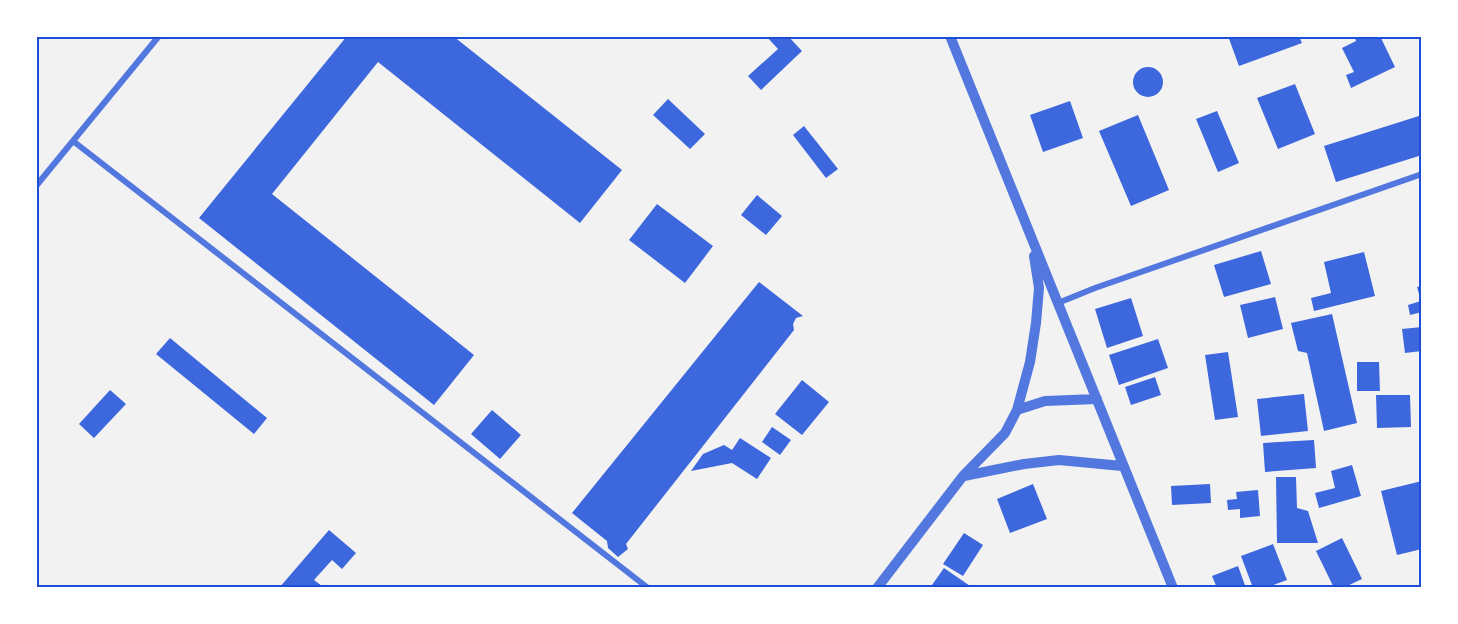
<svg xmlns="http://www.w3.org/2000/svg" width="1458" height="624" font-family="'Source Sans 3',sans-serif">
  <style>
    .building { fill: #3d67dc }
    .lines { fill: none; stroke-linecap: round; stroke-linejoin: round }
    .minor { stroke: #5277de; stroke-width: 6 }
    .tertiary { stroke: #5277de; stroke-width: 10 }
    .neatline { fill: none; stroke: #1d4ed8; stroke-width: 2 }
  </style>
  <rect width="100%" height="100%" fill="#f2f2f2"/>
  <path class="building" d="M347,36H453L622,170L580,223L378,62L272,194L474,355L434,405L199,218Z
    M766,36H788L802,51L761,90L748,76L778,49Z
    M1228,36H1299L1302,43L1239,66Z
    M1354,36H1380L1395,67L1351,88L1346,75L1354,72L1342,48L1356,41Z
    M1133 82a15 15 0 1 1 30 0a15 15 0 1 1-30 0Z
    M1295,84L1315,134L1278,149L1257,98Z
    M668,99L705,134L690,149L653,115Z
    M1070,101L1083,138L1043,152L1030,115Z
    M1217,111L1239,163L1218,172L1196,119Z
    M1138,115L1169,190L1131,206L1099,131Z
    M1422,115V155L1336,182L1324,146Z
    M804,126L838,169L826,178L793,135Z
    M757,195L782,216L766,235L741,215Z
    M657,204L713,246L685,283L629,240Z
    M1261,251L1271,284L1224,297L1214,265Z
    M1364,252L1375,296L1314,311L1311,298L1331,293L1324,262Z
    M759,282L803,316L796,318L793,324L794,330L626,544L628,549L618,557L608,548L607,541L572,513Z
    M1422,286V312L1410,315L1408,305L1421,301L1417,287Z
    M1275,297L1283,329L1248,338L1240,305Z
    M1131,298L1143,336L1107,348L1095,309Z
    M1332,314L1357,423L1324,431L1307,353L1298,351L1291,323Z
    M1422,327V351L1405,353L1402,329Z
    M170,338L267,418L254,434L156,354Z
    M1158,339L1168,368L1119,385L1109,355Z
    M1228,352L1238,417L1215,420L1205,355Z
    M1357,362H1379L1380,391H1357Z
    M1155,377L1161,395L1131,405L1125,387Z
    M802,380L829,402L802,435L775,414Z
    M110,390L126,404L94,438L79,424Z
    M1304,394L1308,431L1261,436L1257,399Z
    M1376,395H1410L1411,427L1377,428Z
    M492,410L521,435L500,459L471,434Z
    M772,427L791,440L780,455L762,442Z
    M740,438L771,458L757,479L732,463L691,471L703,454L724,445L732,450Z
    M1314,440L1316,468L1265,472L1263,443Z
    M1352,465L1361,496L1319,508L1315,493L1335,488L1331,471Z
    M1276,477H1296L1297,508L1308,511L1318,543H1277Z
    M1422,481V549L1397,555L1381,491Z
    M1033,484L1047,519L1010,533L997,499Z
    M1210,484L1211,503L1172,505L1171,486Z
    M1258,490L1260,516L1240,518V509L1228,510L1227,500L1237,499L1236,492Z
    M329,530L356,553L342,569L332,560L314,580L322,586L320,588H279Z
    M964,533L983,545L963,576L943,564Z
    M1342,538L1362,579L1343,588H1334L1316,551Z
    M1273,544L1287,580L1265,588H1253L1241,556Z
    M1238,566L1246,588H1217L1212,576Z
    M944,568L973,588H937L932,585Z"/>
  <g class="lines">
    <path class="minor" d="M73,141L648,588
      M36,186L159,36
      M1058,303L1095,288L1422,174"/>
    <path class="tertiary" d="M950,36L1173,588
      M1017,410L1045,401L1097,399
      M964,476L1024,464L1059,460L1122,466
      M877,588L963,476L1005,433L1017,410L1030,362L1036,323L1039,288L1034,256"/>
  </g>
  <rect width="1458" height="624" fill="none" stroke="#ffffff" stroke-width="75"/>
  <rect x="38" y="38" width="1382" height="548" class="neatline"/>
</svg>
